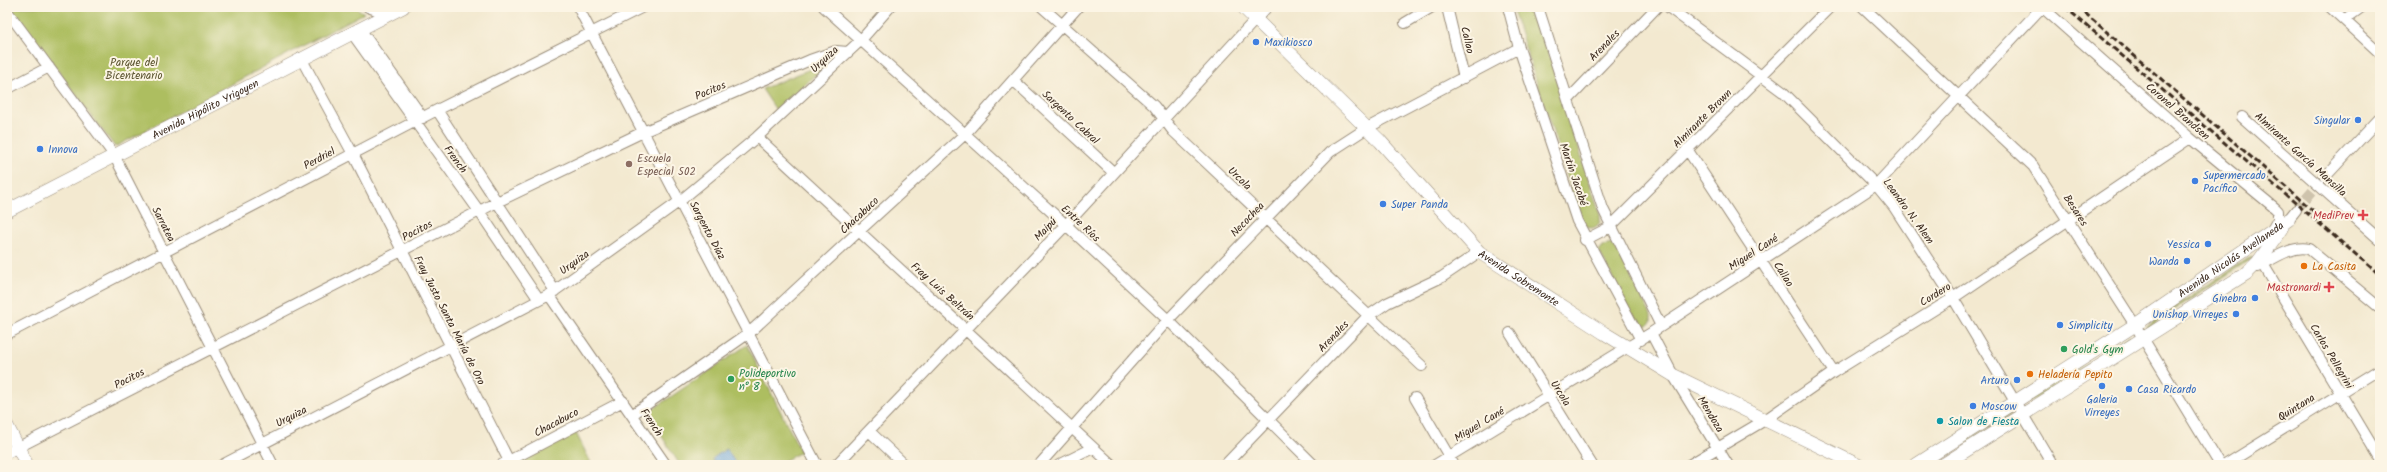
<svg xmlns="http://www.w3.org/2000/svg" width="2387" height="472" font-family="Kalam,sans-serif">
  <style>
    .green { fill: #adbe61; stroke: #747440 }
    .water { fill: #68a2d8; stroke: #52667b }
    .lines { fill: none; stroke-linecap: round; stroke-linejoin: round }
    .minor-tunnel { stroke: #cec3ac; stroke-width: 10; stroke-dasharray: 10 5; stroke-linecap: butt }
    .minor-casing { stroke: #978a77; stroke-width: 12 }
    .major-casing { stroke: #978a77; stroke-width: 14 }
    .minor { stroke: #fff; stroke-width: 10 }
    .major { stroke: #fff; stroke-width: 13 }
    .rail { stroke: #3b2a1e; stroke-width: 3; stroke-dasharray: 6 3; stroke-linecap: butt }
    .shop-dot { fill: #3f7fe0; stroke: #fcf5e5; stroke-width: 1.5 }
    .education-dot { fill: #8d6e63; stroke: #fcf5e5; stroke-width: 1.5 }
    .health-dot { fill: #e0444e; stroke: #fcf5e5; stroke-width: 1.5 }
    .food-dot { fill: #e8710a; stroke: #fcf5e5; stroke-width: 1.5 }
    .leisure-dot { fill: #2e9e5b; stroke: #fcf5e5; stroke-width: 1.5 }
    .culture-dot { fill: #0f9aa8; stroke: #fcf5e5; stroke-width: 1.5 }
    .labels { text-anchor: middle; stroke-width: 4; stroke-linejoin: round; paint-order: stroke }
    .street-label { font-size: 11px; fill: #3b2a1e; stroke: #fcf5e5 }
    .shop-label { font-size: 11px; fill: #366cbe; stroke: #fcf5e5; text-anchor: start }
    .park-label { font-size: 11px; fill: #5d5632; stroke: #fcf5e5 }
    .education-label { font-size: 11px; fill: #785e54; stroke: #fcf5e5; text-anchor: start }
    .health-label { font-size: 11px; fill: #be3a42; stroke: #fcf5e5; text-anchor: end }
    .food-label { font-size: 11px; fill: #c56008; stroke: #fcf5e5; text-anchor: start }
    .leisure-label { font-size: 11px; fill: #27864d; stroke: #fcf5e5; text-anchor: start }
    .culture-label { font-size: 11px; fill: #0d838f; stroke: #fcf5e5; text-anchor: start }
  </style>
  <rect width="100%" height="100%" fill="#fcf5e5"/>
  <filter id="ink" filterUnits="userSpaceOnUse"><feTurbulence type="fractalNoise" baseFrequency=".025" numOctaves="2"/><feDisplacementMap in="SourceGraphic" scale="8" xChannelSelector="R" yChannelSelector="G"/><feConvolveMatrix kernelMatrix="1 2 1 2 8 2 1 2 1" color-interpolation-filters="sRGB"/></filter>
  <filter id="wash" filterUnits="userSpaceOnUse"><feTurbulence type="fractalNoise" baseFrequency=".012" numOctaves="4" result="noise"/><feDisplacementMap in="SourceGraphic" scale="16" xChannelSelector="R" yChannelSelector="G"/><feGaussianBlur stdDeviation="0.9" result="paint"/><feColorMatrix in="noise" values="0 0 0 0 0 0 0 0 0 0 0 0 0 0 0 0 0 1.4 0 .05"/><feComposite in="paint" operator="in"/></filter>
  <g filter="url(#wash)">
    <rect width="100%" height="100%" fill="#f3e9d0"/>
    <path class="green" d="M10,7H355L364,13L115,147Z
      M1512,7H1534L1600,215V222C1596,229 1589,230 1583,224Z
      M832,60L776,110L762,89Z
      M1612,244L1616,248L1651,315V322L1647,326H1637L1599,251L1603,246Z
      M2251,256L2252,258L2147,328L2146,326Z
      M2130,335L2131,337L2030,402L2029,400Z
      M747,345L801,452L776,465H680L647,413Z
      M2011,412L2012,414L1932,465H1928Z
      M575,431L592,465H519L523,458Z"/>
    <path class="water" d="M726,449L737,465H716L712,459Z"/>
  </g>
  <g filter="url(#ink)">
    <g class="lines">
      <path class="minor-tunnel" d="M2296,210L2324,178"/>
      <g class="minor-casing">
        <path id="minor" d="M368,7L388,14
          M578,7L817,465
          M824,7L1066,225L1168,320L1314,465
          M1042,7L1154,106L1173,131L1422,366
          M1447,7L1464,78
          M1508,7L1519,48L1577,221L1641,340
          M1538,7L1603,209L1661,326
          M1668,7L1783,92L1876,185L1894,207L1953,298L2053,465
          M1863,7L2033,166L2135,325L2220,465
          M2042,7L2190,138L2275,208L2278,211V219L2272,230
          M2330,7L2380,53
          M7,11L114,155L273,465
          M2344,20L2362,7
          M1405,23L1432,7
          M360,29L423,118
          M352,33L479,211L539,300
          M301,58L353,154L511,465
          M1013,80L1113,172
          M7,89L49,67
          M1568,100L1657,7
          M437,110L555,291
          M2242,117L2380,240
          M757,137L1112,465
          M1687,149L1834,372
          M2325,177L2380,118
          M2288,220L2296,210
          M1585,240L1610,227L1830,7
          M2263,264L2380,459
          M2258,267C2273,259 2292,245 2309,249L2380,308
          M549,295L666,465
          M1510,333L1592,465
          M1651,333L1673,375L1728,465
          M7,334L437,110L643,7
          M1415,398L1454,465
          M633,414L749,333L859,231L965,134L1078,7
          M869,431L905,465
          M7,453L497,202L643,132L810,60L836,51L848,52
          M222,465L549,295L680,201L757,137L861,40L890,7
          M501,465L623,401
          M836,465L1066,225L1267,7
          M1039,465L1168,320L1330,152L1367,128L1519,48
          M1059,465L1093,448
          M1225,465L1368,316L1387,303L1442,277L1479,252
          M1435,465L1651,333L1876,185L2042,7
          M1689,465L1765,420L1834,372L1953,298L2190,138
          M2225,465L2380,369"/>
      </g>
      <g class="major-casing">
        <g id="major">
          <path id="s1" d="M1243,7L1380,141L1479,252L1604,333L1673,375L1858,465"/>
          <path id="s2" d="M7,211L403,7"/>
          <path d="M7,426L27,465"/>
          <path id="s3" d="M1916,465L2135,325L2288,220"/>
          <path d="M1943,465L2247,273L2258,262L2282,229"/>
        </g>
      </g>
      <use href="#minor" class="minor"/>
      <use href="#major" class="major"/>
      <path class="rail" d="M2065,7L2380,275
        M2078,7L2325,221"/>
    </g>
  </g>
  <g class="shop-dot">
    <circle cx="1256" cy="42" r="4"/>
    <circle cx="2358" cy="120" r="4"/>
    <circle cx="40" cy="149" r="4"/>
    <circle cx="2195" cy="181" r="4"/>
    <circle cx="1383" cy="204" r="4"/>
    <circle cx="2208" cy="244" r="4"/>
    <circle cx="2187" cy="261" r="4"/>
    <circle cx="2255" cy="298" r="4"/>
    <circle cx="2236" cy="314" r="4"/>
    <circle cx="2060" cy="325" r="4"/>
    <circle cx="2017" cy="380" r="4"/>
    <circle cx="2102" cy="386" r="4"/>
    <circle cx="2129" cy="389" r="4"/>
    <circle cx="1973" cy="406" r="4"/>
  </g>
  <circle class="education-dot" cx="629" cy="164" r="4"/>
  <g class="health-dot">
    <path d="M2361 209h4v4h4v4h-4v4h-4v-4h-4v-4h4z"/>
    <path d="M2327 281h4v4h4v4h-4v4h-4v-4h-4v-4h4z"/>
  </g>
  <g class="food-dot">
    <circle cx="2304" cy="266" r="4"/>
    <circle cx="2030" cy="374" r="4"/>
  </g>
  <g class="leisure-dot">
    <circle cx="2064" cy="349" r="4"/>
    <circle cx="731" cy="379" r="4"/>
  </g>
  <circle class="culture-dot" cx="1940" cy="421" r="4"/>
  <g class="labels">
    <g class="street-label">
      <text transform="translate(1468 40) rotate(77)" y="4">Callao</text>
      <text transform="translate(1604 45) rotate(-46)" y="4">Arenales</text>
      <text transform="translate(824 59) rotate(-43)" y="4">Urquiza</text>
      <text transform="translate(710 90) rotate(-23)" y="4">Pocitos</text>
      <text dy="4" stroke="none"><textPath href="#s2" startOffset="223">Avenida Hipólito Yrigoyen</textPath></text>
      <text transform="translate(2178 111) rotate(41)" y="4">Coronel Brandsen</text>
      <text transform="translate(1071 117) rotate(43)" y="4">Sargento Cabral</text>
      <text transform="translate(1702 118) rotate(-45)" y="4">Almirante Brown</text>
      <text transform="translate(2301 154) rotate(42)" y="4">Almirante García Mansilla</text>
      <text transform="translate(319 158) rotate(-28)" y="4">Perdriel</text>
      <text transform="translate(456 159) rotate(54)" y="4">French</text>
      <text transform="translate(1574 174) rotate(71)" y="4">Martín Jacobé</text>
      <text transform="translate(1240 178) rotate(44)" y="4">Urcola</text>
      <text transform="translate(2076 210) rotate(57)" y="4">Besares</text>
      <text transform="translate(1909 211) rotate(54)" y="4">Leandro N. Alem</text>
      <text transform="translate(859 215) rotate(-43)" y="4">Chacabuco</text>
      <text transform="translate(1247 219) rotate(-46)" y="4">Necochea</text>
      <text transform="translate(1081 223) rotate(43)" y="4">Entre Ríos</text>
      <text transform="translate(164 224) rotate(63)" y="4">Sarratea</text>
      <text transform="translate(1045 229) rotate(-46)" y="4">Maipú</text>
      <text transform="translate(417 230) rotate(-28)" y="4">Pocitos</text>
      <text transform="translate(708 230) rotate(62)" y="4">Sargento Díaz</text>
      <text transform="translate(1753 252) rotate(-33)" y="4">Miguel Cané</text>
      <text dy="4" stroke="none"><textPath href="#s3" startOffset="376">Avenida Nicolás Avellaneda</textPath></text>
      <text transform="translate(574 262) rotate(-36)" y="4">Urquiza</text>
      <text transform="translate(1784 274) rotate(57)" y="4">Callao</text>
      <text dy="4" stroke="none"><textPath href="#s1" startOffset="388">Avenida Sobremonte</textPath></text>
      <text transform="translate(943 291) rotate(42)" y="4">Fray Luis Beltrán</text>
      <text transform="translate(1935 294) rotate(-32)" y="4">Cordero</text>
      <text transform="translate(450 320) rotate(63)" y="4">Fray Justo Santa María de Oro</text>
      <text transform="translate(1333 336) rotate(-46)" y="4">Arenales</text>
      <text transform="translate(2332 356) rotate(59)" y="4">Carlos Pellegrini</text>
      <text transform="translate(129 378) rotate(-27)" y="4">Pocitos</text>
      <text transform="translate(1561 393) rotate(58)" y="4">Urcola</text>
      <text transform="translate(2296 407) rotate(-32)" y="4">Quintana</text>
      <text transform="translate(1711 414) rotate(59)" y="4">Mendoza</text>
      <text transform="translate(291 416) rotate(-27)" y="4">Urquiza</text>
      <text transform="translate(556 422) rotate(-28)" y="4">Chacabuco</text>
      <text transform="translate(652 422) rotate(56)" y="4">French</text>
      <text transform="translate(1479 424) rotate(-31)" y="4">Miguel Cané</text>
    </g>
    <g class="shop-label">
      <text x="1264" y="46">Maxikiosco</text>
      <text x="2350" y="124" text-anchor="end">Singular</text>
      <text x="48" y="153">Innova</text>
      <text x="2203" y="179">Supermercado<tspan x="2203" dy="13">Pacífico</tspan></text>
      <text x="1391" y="208">Super Panda</text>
      <text x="2200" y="248" text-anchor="end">Yessica</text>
      <text x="2179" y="265" text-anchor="end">Wanda</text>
      <text x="2247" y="302" text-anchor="end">Ginebra</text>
      <text x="2228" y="318" text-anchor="end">Unishop Virreyes</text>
      <text x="2068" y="329">Simplicity</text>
      <text x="2009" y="384" text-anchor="end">Arturo</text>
      <text x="2137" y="393">Casa Ricardo</text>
      <text x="2102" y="403" text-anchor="middle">Galeria<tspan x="2102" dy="13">Virreyes</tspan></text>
      <text x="1981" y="410">Moscow</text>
    </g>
    <g class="park-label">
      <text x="134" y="66">Parque del<tspan x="134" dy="13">Bicentenario</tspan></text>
    </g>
    <g class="education-label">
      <text x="637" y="162">Escuela<tspan x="637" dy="13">Especial 502</tspan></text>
    </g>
    <g class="health-label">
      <text x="2354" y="219">MediPrev</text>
      <text x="2321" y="291">Mastronardi</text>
    </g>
    <g class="food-label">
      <text x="2312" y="270">La Casita</text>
      <text x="2038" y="378">Heladería Pepito</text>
    </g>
    <g class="leisure-label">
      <text x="2072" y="353">Gold's Gym</text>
      <text x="739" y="377">Polideportivo<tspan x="739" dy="13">n° 8</tspan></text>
    </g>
    <g class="culture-label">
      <text x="1948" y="425">Salon de Fiesta</text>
    </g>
  </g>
  <rect width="2387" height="472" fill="none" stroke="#fcf5e5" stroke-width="24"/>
</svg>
